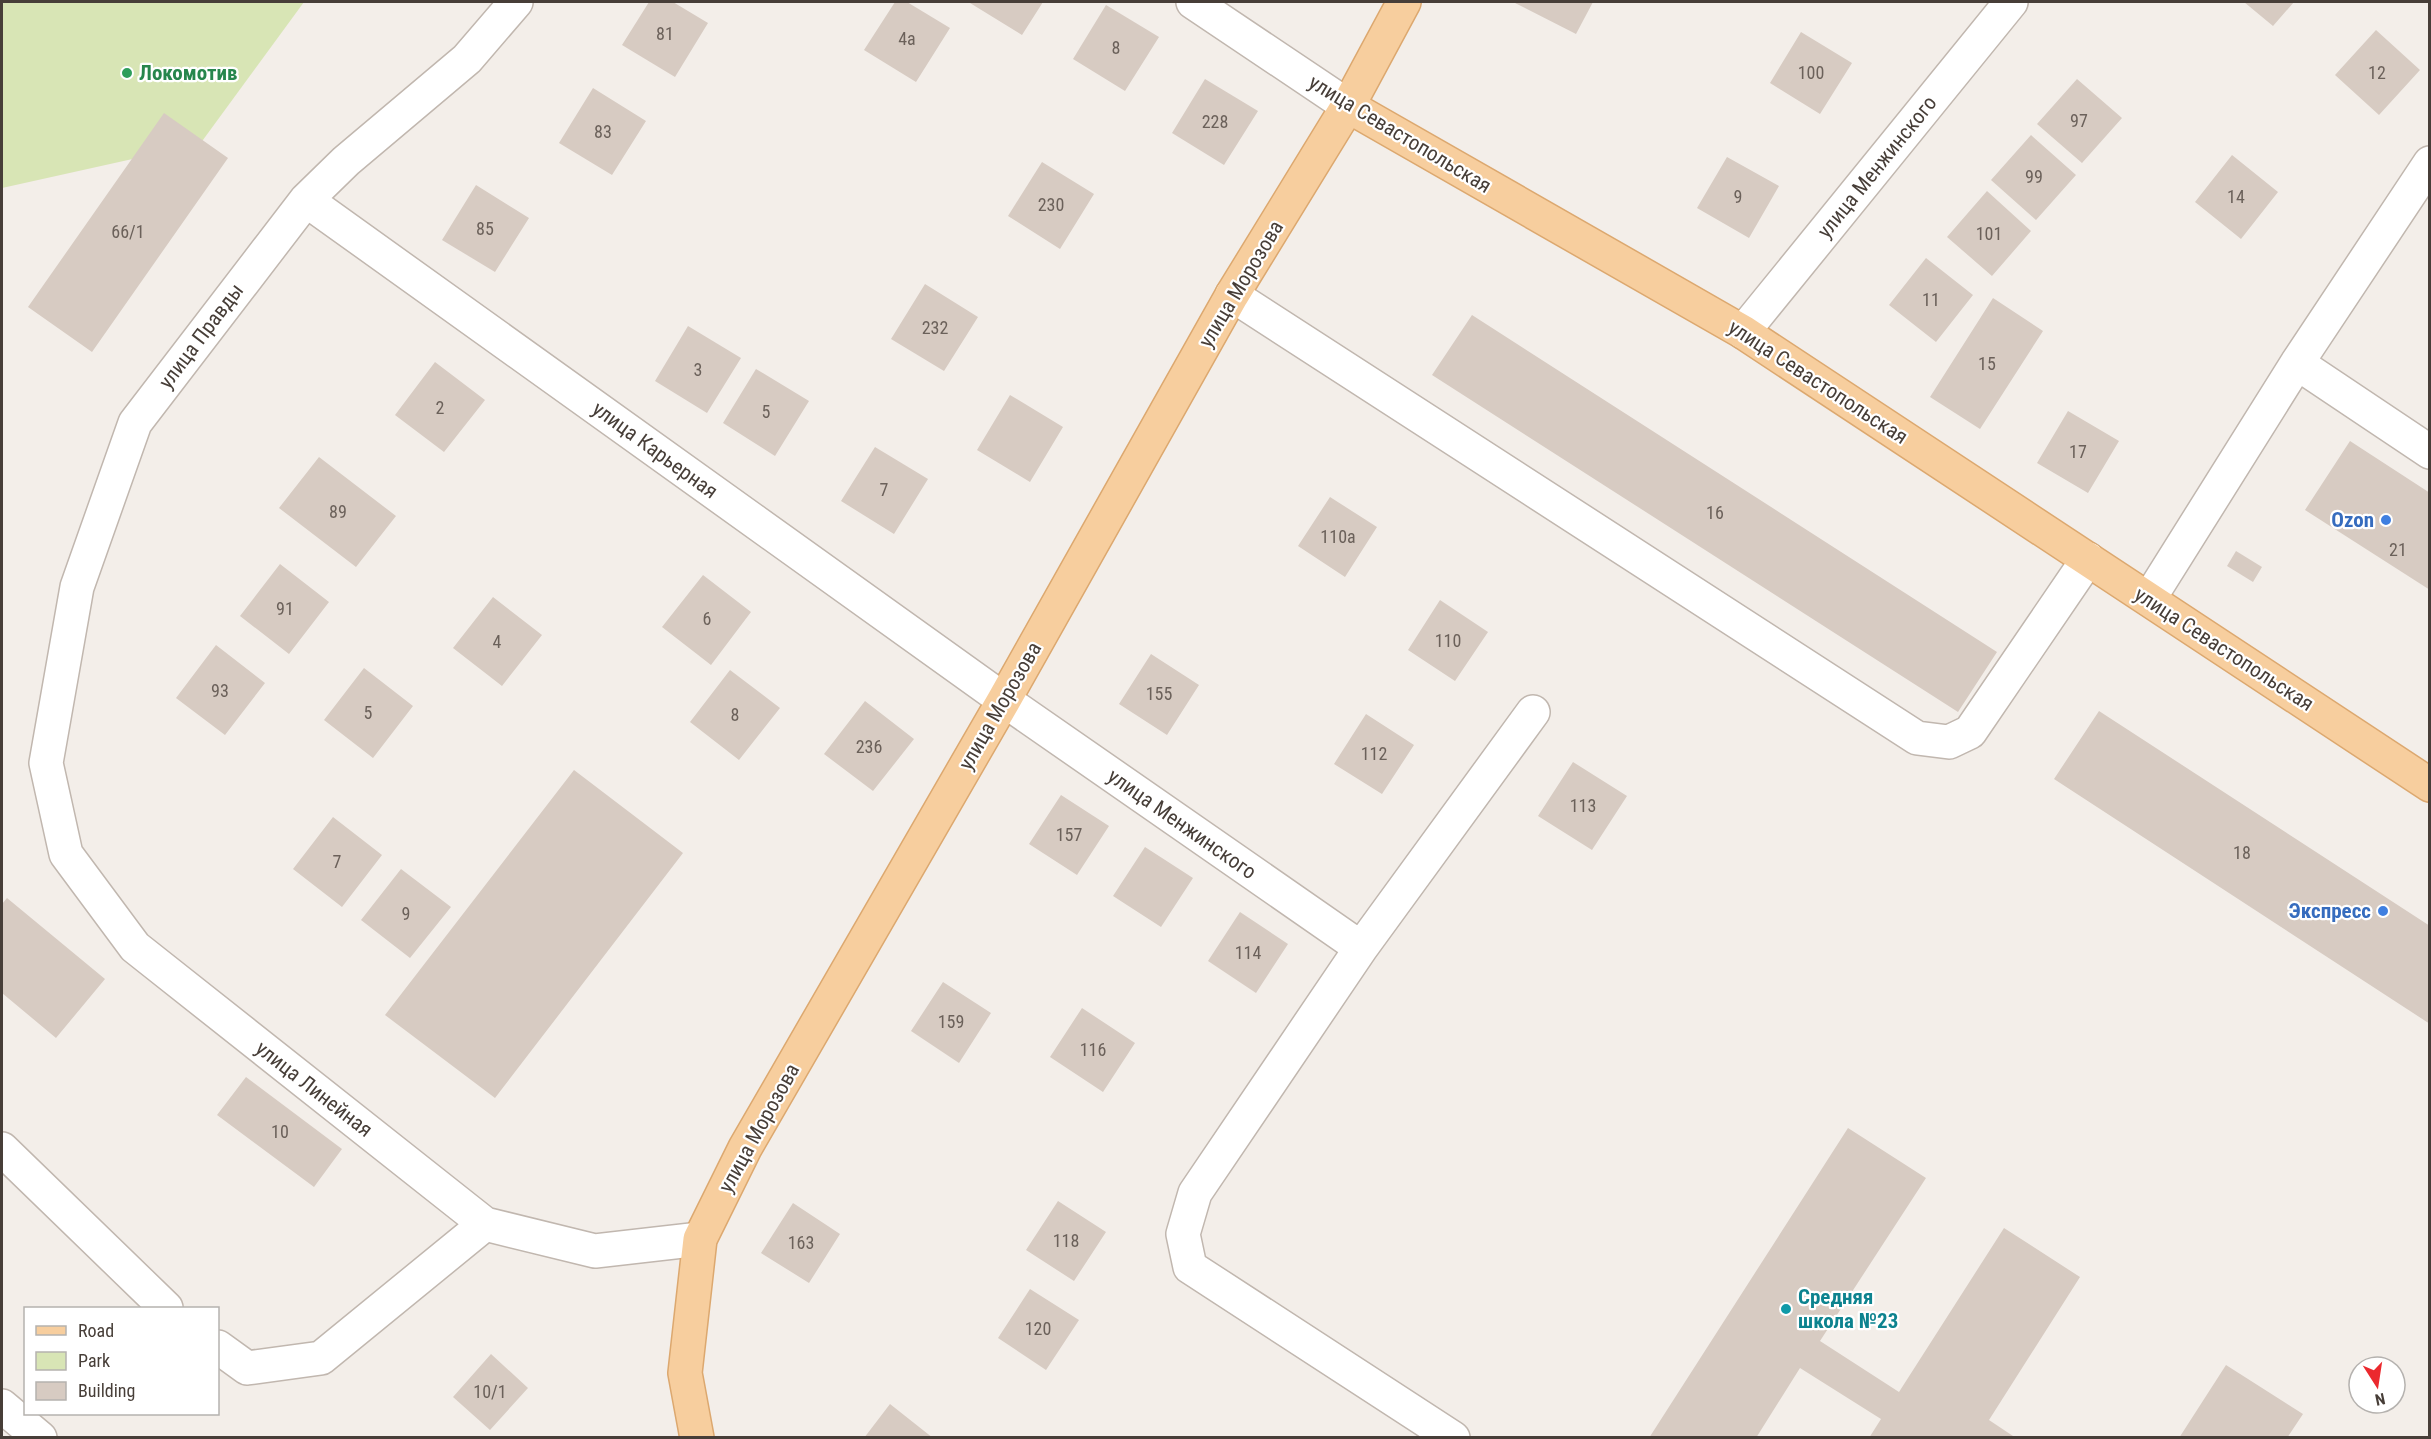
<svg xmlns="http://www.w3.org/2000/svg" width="2431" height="1439" font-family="'Roboto Condensed',sans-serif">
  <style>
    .green { fill: #d8e5b5 }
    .building { fill: #d7cbc2 }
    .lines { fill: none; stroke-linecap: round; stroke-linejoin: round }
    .minor-casing { stroke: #c1b7af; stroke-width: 36 }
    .major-casing { stroke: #dca86f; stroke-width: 36 }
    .minor { stroke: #fff; stroke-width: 33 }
    .major { stroke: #f7ce9e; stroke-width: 33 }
    .leisure-dot { fill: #2e9e5b; stroke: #fff; stroke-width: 2 }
    .shop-dot { fill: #3f7fe0; stroke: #fff; stroke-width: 2 }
    .culture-dot { fill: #0f9aa8; stroke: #fff; stroke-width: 2 }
    .labels { text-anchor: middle; stroke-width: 4.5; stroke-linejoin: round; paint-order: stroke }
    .number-label { font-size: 18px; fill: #6b615a }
    .leisure-label { font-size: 21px; font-weight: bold; fill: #27864d; stroke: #fff; text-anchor: start }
    .street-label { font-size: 21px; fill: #473e38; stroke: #fff }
    .shop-label { font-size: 21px; font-weight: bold; fill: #366cbe; stroke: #fff; text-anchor: end }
    .culture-label { font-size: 21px; font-weight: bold; fill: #0d838f; stroke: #fff; text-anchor: start }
  </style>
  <rect width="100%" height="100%" fill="#f3eee9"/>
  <path class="green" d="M2,2H304L200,144L2,188Z"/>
  <path class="building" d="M649,2H673L708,23L675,77L622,45Z
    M895,2H907L950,28L916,82L864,50Z
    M970,2H1043L1022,35L970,3Z
    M1516,2H1593L1576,34L1515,3Z
    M2244,2H2294L2273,26Z
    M1106,5L1159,37L1125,91L1073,59Z
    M2376,30L2420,70L2379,115L2335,75Z
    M1801,32L1852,63L1820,114L1770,83Z
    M1205,79L1258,111L1224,165L1172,133Z
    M2077,79L2122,118L2082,163L2037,124Z
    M593,88L646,121L612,175L559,143Z
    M164,113L228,158L92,352L28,307Z
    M2031,135L2076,175L2036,220L1991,180Z
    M2232,155L2278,192L2241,239L2195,202Z
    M1727,157L1779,186L1749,238L1697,208Z
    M1042,162L1094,194L1060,249L1008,216Z
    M476,185L529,218L495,272L442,240Z
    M1987,191L2031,231L1992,276L1947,237Z
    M1926,258L1973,295L1936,342L1889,305Z
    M925,284L978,317L944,371L891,339Z
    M1993,298L2043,331L1980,429L1930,397Z
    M1472,315L1997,652L1958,712L1432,375Z
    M688,326L741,358L707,413L655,381Z
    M435,362L485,400L444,452L395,415Z
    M756,369L809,401L775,456L723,423Z
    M1010,395L1063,427L1030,482L977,450Z
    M2068,411L2119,441L2088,493L2037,463Z
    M2350,441L2430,493V590L2305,510Z
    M875,447L928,479L894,534L841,501Z
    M319,457L396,516L356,567L279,508Z
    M1330,497L1377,527L1345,577L1298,546Z
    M2236,551L2262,567L2253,582L2227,566Z
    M280,564L329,602L289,654L240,616Z
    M703,575L751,612L711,665L662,627Z
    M493,597L542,635L502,686L453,648Z
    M1440,600L1488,632L1455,681L1408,650Z
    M216,645L265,683L225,735L176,698Z
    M1151,654L1199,685L1167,735L1119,704Z
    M364,668L413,706L373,758L324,720Z
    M730,670L780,708L739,760L690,722Z
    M865,701L914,739L873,791L824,754Z
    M2099,711L2430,926V1024L2054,779Z
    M1366,714L1414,745L1382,794L1334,764Z
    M1573,762L1627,796L1592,850L1538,816Z
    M574,770L683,853L495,1098L385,1015Z
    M1061,795L1109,826L1077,875L1029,844Z
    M333,817L382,855L342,907L293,869Z
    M1145,847L1193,878L1161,927L1113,896Z
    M401,869L451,907L410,958L361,920Z
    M7,898L105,979L56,1038L2,993V904Z
    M1240,912L1288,944L1256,993L1208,961Z
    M943,982L991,1013L959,1063L911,1031Z
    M1082,1008L1135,1043L1103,1092L1050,1057Z
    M246,1077L342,1149L314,1187L217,1115Z
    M1848,1128L1926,1178L1820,1341L1899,1392L2004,1228L2080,1277L1989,1420L2016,1438H1869L1881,1419L1800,1368L1756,1438H1649Z
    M1058,1201L1106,1232L1074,1281L1026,1250Z
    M793,1203L840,1234L809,1283L761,1253Z
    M1030,1289L1079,1320L1046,1370L998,1338Z
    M491,1354L528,1388L490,1430L453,1397Z
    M2226,1365L2303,1414L2287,1438H2179Z
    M890,1404L933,1438H864Z"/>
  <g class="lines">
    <g class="minor-casing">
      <path id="minor" d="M516,2L467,59L346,161L306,200L135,423L77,587L46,763L66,854L135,947L485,1224L595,1251L700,1239
        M1193,2L1348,106
        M306,200L1004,700L1361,948
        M1232,295L1917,738L1949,742L1970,732L2088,559
        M1743,332L2011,2
        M2297,363L2430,452
        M2149,599L2297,363L2430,163
        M2,1149L166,1308
        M218,1347L247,1368L321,1358L485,1224
        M2,1406L40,1438
        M1453,1438L1190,1267L1183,1234L1195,1193L1361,948L1533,712"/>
    </g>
    <g class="major-casing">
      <path id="major" d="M1348,106L1743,332L2430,785
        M697,1438L685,1373L700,1239L745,1148L1004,700L1232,295L1348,106L1404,2"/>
    </g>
    <use href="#minor" class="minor"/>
    <use href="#major" class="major"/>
  </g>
  <circle class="leisure-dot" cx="127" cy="73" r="6"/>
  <g class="shop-dot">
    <circle cx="2386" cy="520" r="6"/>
    <circle cx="2383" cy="911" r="6"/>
  </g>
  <circle class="culture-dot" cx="1786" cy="1309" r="6"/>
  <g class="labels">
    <g class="number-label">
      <text x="665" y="40">81</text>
      <text x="907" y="45">4а</text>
      <text x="1116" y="54">8</text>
      <text x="1811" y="79">100</text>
      <text x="2377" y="79">12</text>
      <text x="2079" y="127">97</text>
      <text x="1215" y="128">228</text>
      <text x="603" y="138">83</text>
      <text x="2034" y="183">99</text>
      <text x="1738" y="203">9</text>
      <text x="2236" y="203">14</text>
      <text x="1051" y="211">230</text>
      <text x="485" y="235">85</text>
      <text x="128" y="238">66/1</text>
      <text x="1989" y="240">101</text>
      <text x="1931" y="306">11</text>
      <text x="935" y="334">232</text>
      <text x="1987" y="370">15</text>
      <text x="698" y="376">3</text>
      <text x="440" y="414">2</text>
      <text x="766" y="418">5</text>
      <text x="2078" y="458">17</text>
      <text x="884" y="496">7</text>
      <text x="338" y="518">89</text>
      <text x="1715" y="519">16</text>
      <text x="1338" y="543">110а</text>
      <text x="2398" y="556">21</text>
      <text x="285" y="615">91</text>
      <text x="707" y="625">6</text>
      <text x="1448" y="647">110</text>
      <text x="497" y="648">4</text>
      <text x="220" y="697">93</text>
      <text x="1159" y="700">155</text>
      <text x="368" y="719">5</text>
      <text x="735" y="721">8</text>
      <text x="869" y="753">236</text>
      <text x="1374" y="760">112</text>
      <text x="1583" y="812">113</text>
      <text x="1069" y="841">157</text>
      <text x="2242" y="859">18</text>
      <text x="337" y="868">7</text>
      <text x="406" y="920">9</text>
      <text x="1248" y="959">114</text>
      <text x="951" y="1028">159</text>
      <text x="1093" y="1056">116</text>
      <text x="280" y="1138">10</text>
      <text x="1066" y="1247">118</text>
      <text x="801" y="1249">163</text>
      <text x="1038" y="1335">120</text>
      <text x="490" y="1398">10/1</text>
    </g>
    <g class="leisure-label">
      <text x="139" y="80">Локомотив</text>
    </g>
    <g class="street-label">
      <text transform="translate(1400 134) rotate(31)" y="7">улица Севастопольская</text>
      <text transform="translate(1877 167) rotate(-51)" y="7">улица Менжинского</text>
      <text transform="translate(1241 284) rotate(-59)" y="7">улица Морозова</text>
      <text transform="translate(201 336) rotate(-53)" y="7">улица Правды</text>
      <text transform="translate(1818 382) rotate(33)" y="7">улица Севастопольская</text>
      <text transform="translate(655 450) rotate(36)" y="7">улица Карьерная</text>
      <text transform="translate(2224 649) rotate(33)" y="7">улица Севастопольская</text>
      <text transform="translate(1000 706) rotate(-60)" y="7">улица Морозова</text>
      <text transform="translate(1182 824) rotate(35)" y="7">улица Менжинского</text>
      <text transform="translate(314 1089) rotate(38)" y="7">улица Линейная</text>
      <text transform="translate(759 1128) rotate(-61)" y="7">улица Морозова</text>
    </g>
    <g class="shop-label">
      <text x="2374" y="527">Ozon</text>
      <text x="2371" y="918">Экспресс</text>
    </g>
    <g class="culture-label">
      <text x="1798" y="1304">Средняя<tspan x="1798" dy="24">школа №23</tspan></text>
    </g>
  </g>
  <rect width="2431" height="1439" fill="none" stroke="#473e38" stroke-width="6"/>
  <rect x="24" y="1307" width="195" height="108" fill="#ffffff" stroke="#b5b2af" stroke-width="1.5"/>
  <rect x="36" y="1326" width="30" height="9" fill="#f7ce9e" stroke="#b5b2af" stroke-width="1.5"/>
  <text x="78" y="1337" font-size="18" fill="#473e38">Road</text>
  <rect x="36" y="1352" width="30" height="18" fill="#d8e5b5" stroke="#b5b2af" stroke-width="1.5"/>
  <text x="78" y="1367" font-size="18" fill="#473e38">Park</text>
  <rect x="36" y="1382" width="30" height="18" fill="#d7cbc2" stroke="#b5b2af" stroke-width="1.5"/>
  <text x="78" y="1397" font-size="18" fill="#473e38">Building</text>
  <g transform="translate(2377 1385) rotate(168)"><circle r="28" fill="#ffffff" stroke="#b5b2af" stroke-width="1.5"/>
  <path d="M0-4.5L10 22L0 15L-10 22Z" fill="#eb292e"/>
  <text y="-9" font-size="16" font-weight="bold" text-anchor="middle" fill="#473e38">N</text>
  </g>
</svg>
